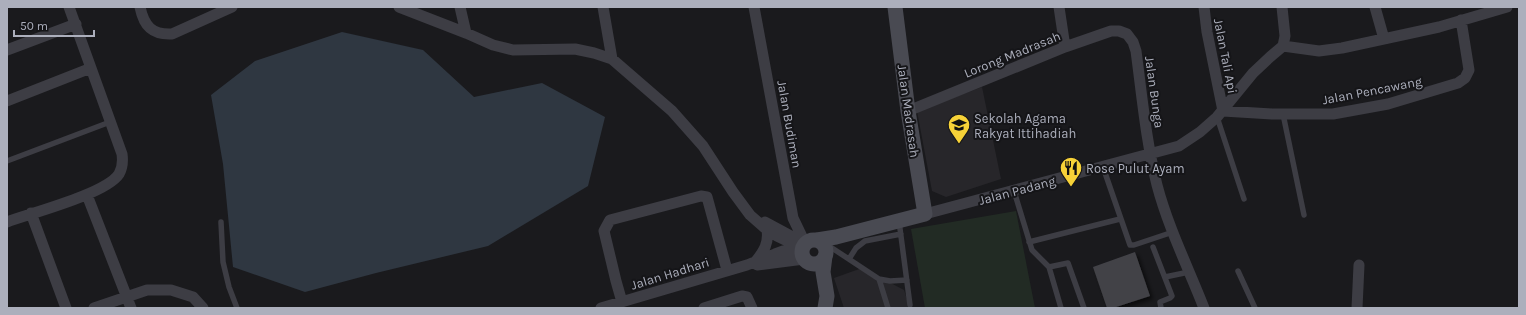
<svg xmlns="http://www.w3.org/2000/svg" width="1526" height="315" font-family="Karla,sans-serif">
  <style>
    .built { fill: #27262a }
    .green { fill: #222b24 }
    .water { fill: #2f3741 }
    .building { fill: #424247; filter: url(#shadow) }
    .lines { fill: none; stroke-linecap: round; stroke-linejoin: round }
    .lane { stroke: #3d3d44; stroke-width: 5.5 }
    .street { stroke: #3d3d44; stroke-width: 11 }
    .secondary { stroke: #494a52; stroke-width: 15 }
    .labels { text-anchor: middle; stroke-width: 4; stroke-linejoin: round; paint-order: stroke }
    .street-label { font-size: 13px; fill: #acafbc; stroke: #151518 }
    .poi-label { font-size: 13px; fill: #acafbc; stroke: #151518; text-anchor: start }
  </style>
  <defs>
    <filter id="shadow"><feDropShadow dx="3" dy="3" stdDeviation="2" flood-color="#0009"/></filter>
  </defs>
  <rect width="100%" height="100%" fill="#1a1a1d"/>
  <path class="built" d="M982,87L1001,179L946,197L932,191L917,111Z
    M862,268L904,290L910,308H844L834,278Z"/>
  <path class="green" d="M1016,211L1035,308H925L911,229Z"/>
  <path class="water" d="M342,32L423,50L474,97L542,83L605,117L588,186L488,246L376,273L305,292L233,267L223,164L211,95L255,61Z"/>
  <path class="building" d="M1135,252L1150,296L1113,308H1107L1093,267Z"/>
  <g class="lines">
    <path class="lane" d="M1283,114L1304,215
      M1217,117L1244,199
      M7,161L110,122
      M1103,167L1130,245H1134L1173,232
      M1014,191L1032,250L1049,267L1061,308
      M899,221L910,305
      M221,222L223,262L229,287L237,308
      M1029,242L1120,219
      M1153,247L1172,296L1170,298L1160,302L1161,308
      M832,248L879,279L890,281L907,280
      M849,259L856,248L865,241L901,234
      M1049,267L1068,263L1084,308
      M1238,271L1255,308
      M1165,277L1189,272
      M879,279L888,308"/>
    <path class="street" d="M140,7C144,26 152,35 172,34L232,7
      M399,7L466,33L493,45L513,50L575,49L594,53L612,59L672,111L703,146L733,192L750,215L767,230L777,236L802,248
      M460,7L466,33
      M603,7L612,59
      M754,7L791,207L793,218L805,243
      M1059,7L1065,47
      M1204,7L1207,32L1223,111L1272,114H1333L1388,104L1458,83L1465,78L1469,70L1461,20
      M1282,7L1285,36L1283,46
      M1375,7L1384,39
      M1283,46L1319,51L1342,48L1439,27L1507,7
      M7,50L76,24
      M7,101L91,68
      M908,111L1065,47L1111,31H1119L1127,34L1133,42L1136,51C1142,96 1146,141 1157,185C1168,227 1188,267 1204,308
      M87,195L131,308
      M31,213L66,308
      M925,214L1179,146L1200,132L1217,117L1253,73L1270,57L1283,46
      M7,222C31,213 106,194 119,174C123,167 123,161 122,154L69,7
      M765,222L804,243
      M756,261C764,251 769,243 767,230
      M757,265L804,259
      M622,302L616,281L604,231L610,220L701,196L707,197L727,270
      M94,308L147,290H171L193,297L203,308
      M601,308L747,265L775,254L786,250L800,251
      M704,308L742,296L747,297L752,308
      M1357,308L1359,265"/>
    <path class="secondary" d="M802 252a12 12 0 1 1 24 0a12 12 0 1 1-24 0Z
      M817,240L836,237L925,214L908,111L895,7
      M825,256L823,272L827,296L825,308"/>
  </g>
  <defs>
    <g id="school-pin" transform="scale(1.15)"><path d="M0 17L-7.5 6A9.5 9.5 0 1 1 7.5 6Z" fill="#f7d238" stroke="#151518"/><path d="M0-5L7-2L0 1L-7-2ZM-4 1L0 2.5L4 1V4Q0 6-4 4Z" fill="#111"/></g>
    <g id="restaurant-pin" transform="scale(1.15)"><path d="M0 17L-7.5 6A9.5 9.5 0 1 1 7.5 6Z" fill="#f7d238" stroke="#151518"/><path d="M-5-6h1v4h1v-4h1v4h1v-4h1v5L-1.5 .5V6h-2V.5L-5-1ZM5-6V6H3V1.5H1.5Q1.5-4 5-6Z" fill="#111"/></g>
  </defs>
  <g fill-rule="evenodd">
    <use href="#school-pin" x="959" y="125"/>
    <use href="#restaurant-pin" x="1071" y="168"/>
  </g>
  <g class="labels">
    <g class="street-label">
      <text transform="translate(1012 54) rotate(-22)" y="5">Lorong Madrasah</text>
      <text transform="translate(1226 56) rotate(79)" y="5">Jalan Tali Api</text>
      <text transform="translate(1372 90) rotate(-11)" y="5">Jalan Pencawang</text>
      <text transform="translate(1155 92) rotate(82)" y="5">Jalan Bunga</text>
      <text transform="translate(909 111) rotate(82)" y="5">Jalan Madrasah</text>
      <text transform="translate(790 124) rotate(80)" y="5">Jalan Budiman</text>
      <text transform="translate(1017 190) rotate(-15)" y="5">Jalan Padang</text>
      <text transform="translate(670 273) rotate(-17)" y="5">Jalan Hadhari</text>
    </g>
    <g class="poi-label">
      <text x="974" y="123">Sekolah Agama<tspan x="974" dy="15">Rakyat Ittihadiah</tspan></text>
      <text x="1086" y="173">Rose Pulut Ayam</text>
    </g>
  </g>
  <rect width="1526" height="315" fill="none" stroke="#acafbc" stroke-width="16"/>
  <path d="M14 30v6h80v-6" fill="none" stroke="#acafbc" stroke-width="2"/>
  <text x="20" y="30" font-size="12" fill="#acafbc" stroke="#151518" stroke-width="3" paint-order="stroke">50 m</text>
</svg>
